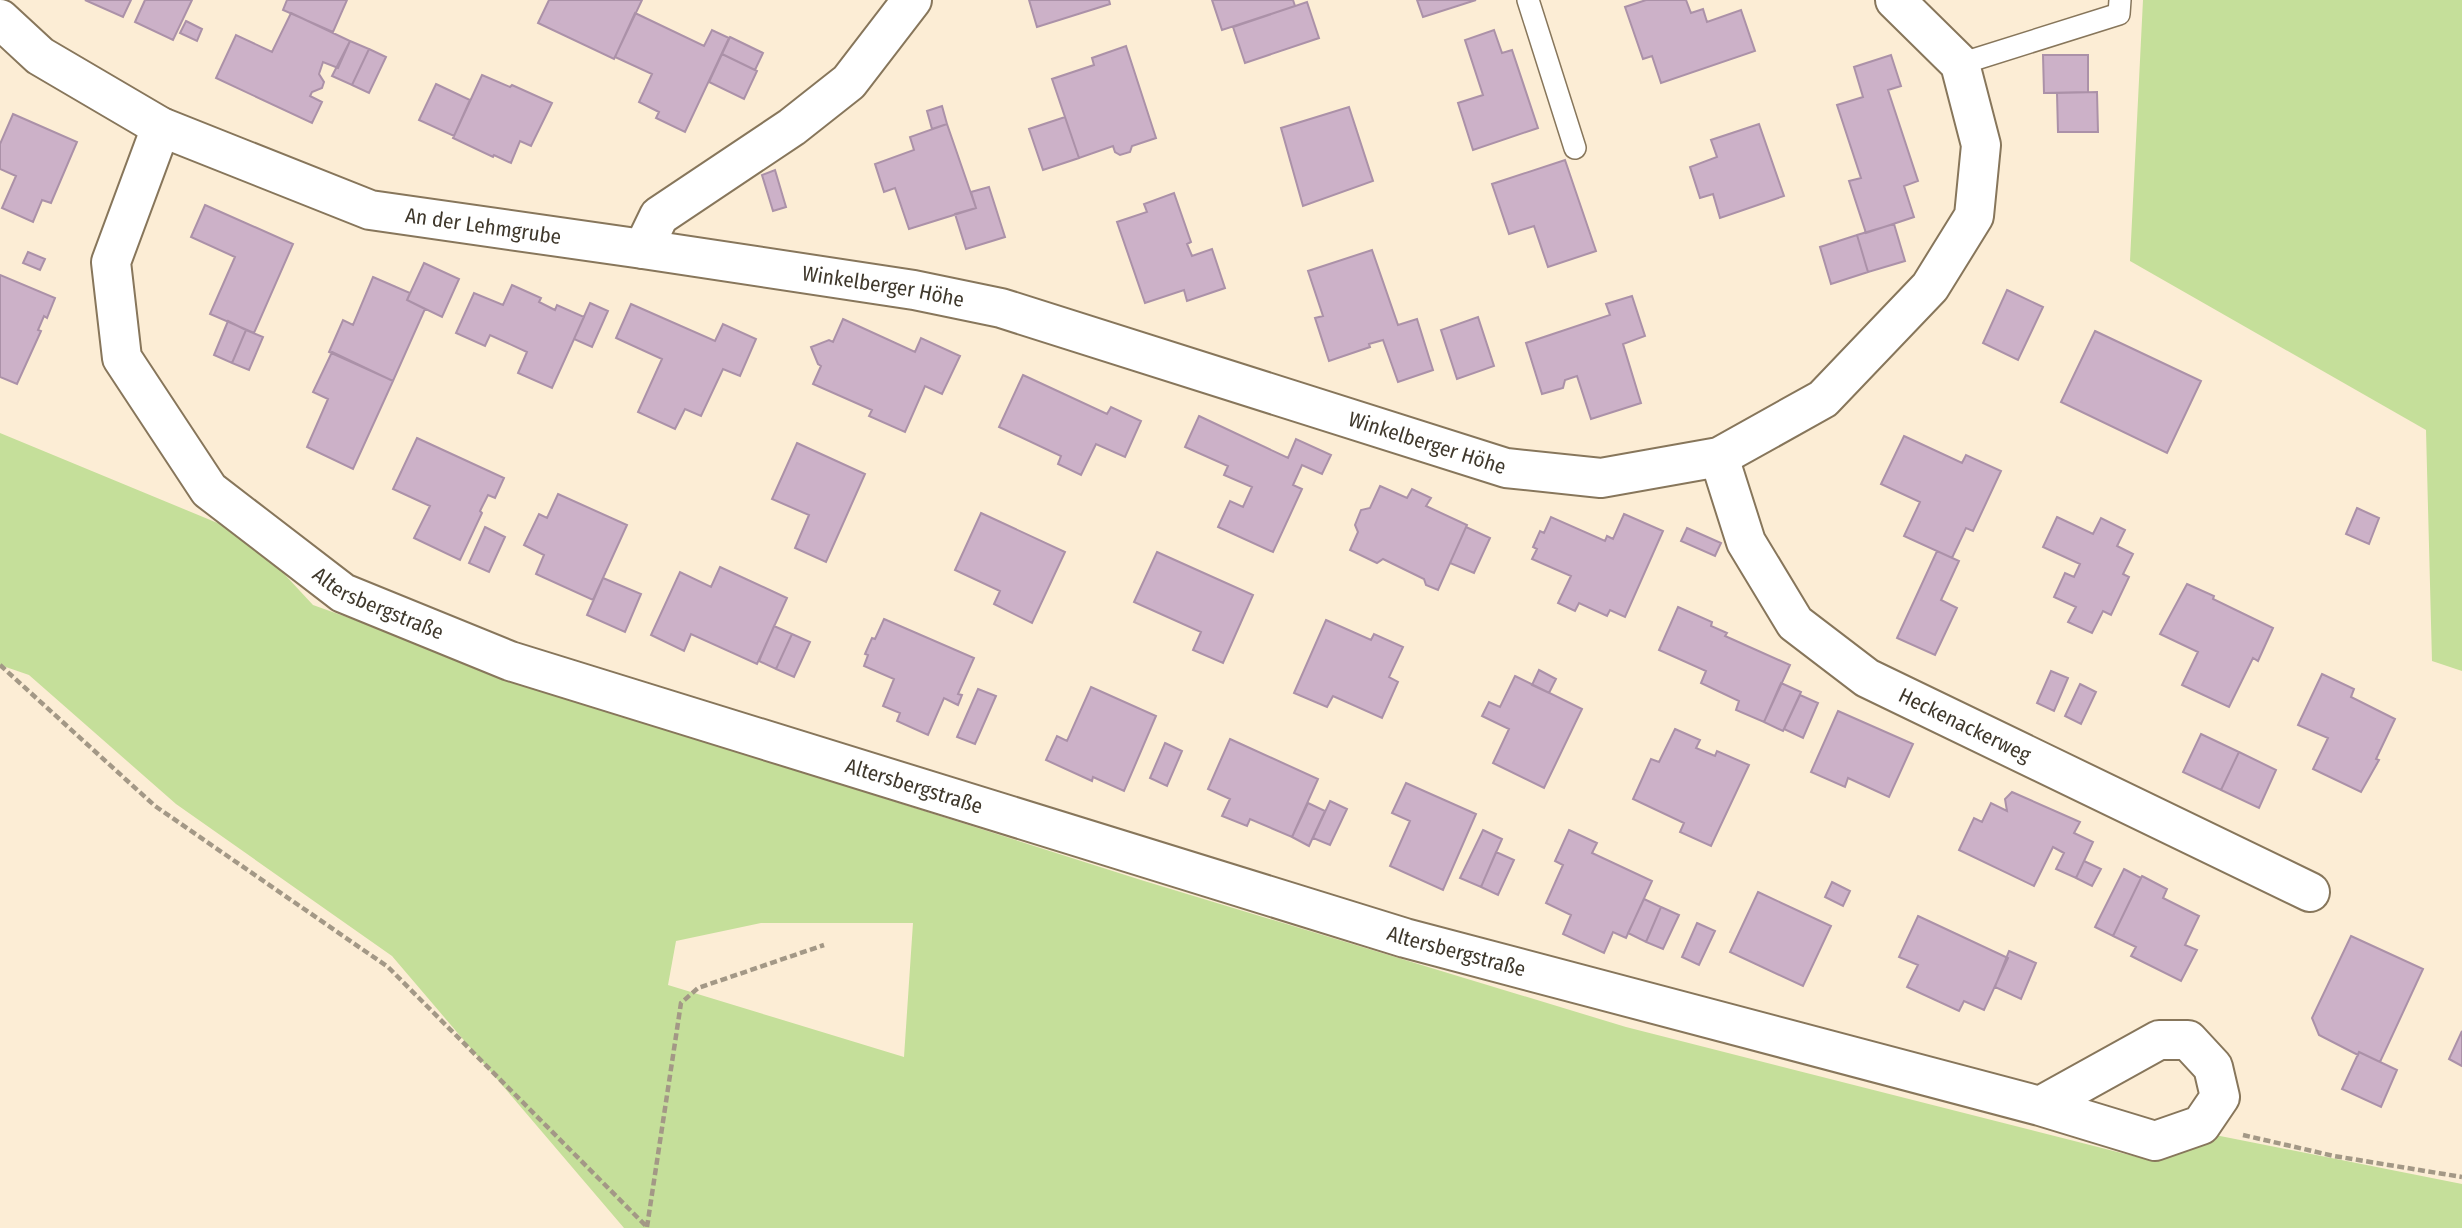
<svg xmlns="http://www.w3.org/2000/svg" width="2462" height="1228" font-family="'Fira Sans Condensed',sans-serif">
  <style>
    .green { fill: #c5df9a; fill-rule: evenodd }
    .building { fill: #ccb1c8; stroke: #ab91a8; stroke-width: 2 }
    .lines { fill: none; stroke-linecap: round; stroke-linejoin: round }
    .service-casing { stroke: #87765b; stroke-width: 24 }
    .minor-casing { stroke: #87765b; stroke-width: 42 }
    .path { stroke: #a39886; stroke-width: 4.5; stroke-dasharray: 7 3.5; stroke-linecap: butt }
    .service { stroke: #fff; stroke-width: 21 }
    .minor { stroke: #fff; stroke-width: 38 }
    .labels { text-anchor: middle; stroke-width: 5; stroke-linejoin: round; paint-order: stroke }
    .street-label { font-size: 21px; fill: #3f382c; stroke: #fcedd5 }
  </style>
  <rect width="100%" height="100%" fill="#fcedd5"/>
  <path class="green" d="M2143,0H2462V671L2432,661L2426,430L2130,261Z
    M0,433L249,536L313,605L514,677L786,767L1141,880L1626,1027L2149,1160L2210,1134L2462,1184V1228H624L392,956L176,804L29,675L0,665ZM761,923H913L904,1057L668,985L676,941Z"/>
  <path class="building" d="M85,0H131L123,17Z
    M145,0H192L173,40L135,22Z
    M287,0H347L333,32L283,10Z
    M549,0H642L614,59L538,23Z
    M1029,0H1109L1110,4L1037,27Z
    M1212,0H1293L1295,6L1222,30Z
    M1417,0H1476L1423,17Z
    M1646,0H1686L1691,13L1703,9L1707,22L1741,10L1755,51L1661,83L1652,56L1643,59L1625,7Z
    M1307,2L1319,38L1245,63L1233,27Z
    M291,13L350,41L338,68L323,62L319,74L324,82L322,88L312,92L310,96L322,102L312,123L216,78L236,35L272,52Z
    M635,13L704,46L712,30L729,38L685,132L656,118L659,112L639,102L652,74L615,57Z
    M186,21L202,29L197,41L180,33Z
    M1494,30L1502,53L1512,50L1538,128L1473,150L1458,103L1483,95L1465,40Z
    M730,37L763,53L755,70L722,54Z
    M350,41L369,49L352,85L332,76Z
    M1126,46L1156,138L1132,146L1130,152L1120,155L1115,152L1113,146L1079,158L1052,79L1094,65L1092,58Z
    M369,49L386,57L369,93L352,85Z
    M722,54L757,71L744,99L709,82Z
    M1891,55L1901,86L1888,90L1918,181L1904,186L1914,217L1866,233L1849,181L1861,178L1837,105L1863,97L1854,67Z
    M2043,55H2088V92L2044,93Z
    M482,75L510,87L512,85L552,103L531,146L520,141L511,163L494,155L493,157L453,138Z
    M436,84L470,100L454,136L419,120Z
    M2097,92L2098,132H2058L2057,93Z
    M942,106L947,124L932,129L927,111Z
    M1349,107L1373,181L1303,206L1281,128Z
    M13,114L77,142L51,203L42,200L33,222L2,208L16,176L0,169V144Z
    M1065,117L1079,158L1043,170L1029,129Z
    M947,124L976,208L909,229L895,188L884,192L875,164L914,150L910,137Z
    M1759,124L1784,196L1720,218L1713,194L1700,198L1690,167L1717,157L1711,140Z
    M1565,160L1596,251L1548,267L1534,226L1509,234L1492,184Z
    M775,170L786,207L773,211L762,175Z
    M989,187L1005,237L966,249L955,214L976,208L971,192Z
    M1174,193L1191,242L1187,244L1192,256L1212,249L1225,288L1187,301L1184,290L1145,303L1117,222L1147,212L1144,204Z
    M205,205L293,244L254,333L210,314L235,257L191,237Z
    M1894,224L1905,261L1868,272L1857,235Z
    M1857,235L1868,272L1831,284L1820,247Z
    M1372,250L1398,325L1417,319L1433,370L1398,382L1383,340L1369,344L1370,347L1329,361L1315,318L1323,316L1308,271Z
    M28,252L45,259L40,270L23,263Z
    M424,263L459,279L442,317L407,300Z
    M0,275L55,298L47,318L44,316L38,330L41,331L17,384L0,377Z
    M373,277L410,293L407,300L425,309L393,381L329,352L343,320L353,325Z
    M512,285L541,298L539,302L555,310L557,305L584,317L552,388L518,373L527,352L490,335L485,346L456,333L474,293L503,305Z
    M2007,290L2043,307L2018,360L1983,343Z
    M1632,296L1645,336L1623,344L1641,403L1591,419L1577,376L1565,380L1563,388L1542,394L1526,343L1610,315L1606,304Z
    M590,303L608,311L592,347L574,339Z
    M631,304L715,341L723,324L756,339L740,376L723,369L701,416L685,409L675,429L638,412L662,359L616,338Z
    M1478,317L1494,366L1457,379L1441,330Z
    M843,319L915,352L921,338L960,356L942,394L925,386L905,432L869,416L872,410L813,384L821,366L818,364L811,347L829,340L833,342Z
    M228,321L246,330L232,363L214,355Z
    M246,330L263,337L249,370L232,363Z
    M2095,331L2201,381L2167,453L2061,402Z
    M332,352L393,381L353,469L307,447L328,399L313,392Z
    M1023,375L1107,414L1111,407L1141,421L1125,457L1096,444L1081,475L1058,464L1061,456L999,427Z
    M1199,416L1288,458L1296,439L1331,455L1322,474L1302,465L1293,485L1302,489L1273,552L1218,527L1230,501L1243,507L1252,487L1224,475L1228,466L1185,447Z
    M1904,436L1962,463L1966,455L2001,471L1973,531L1966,528L1952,558L1904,536L1920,502L1881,484Z
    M417,438L504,478L495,498L488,495L480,511L482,513L460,560L414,538L430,506L393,489Z
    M797,443L865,474L826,562L795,548L809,515L772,499Z
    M1380,486L1407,498L1412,489L1431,498L1426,506L1467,525L1438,590L1426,585L1424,579L1383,559L1377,563L1350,550L1358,532L1355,525L1361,510L1370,508Z
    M558,494L627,525L593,600L536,574L544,555L524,545L539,514L547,518Z
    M2357,508L2379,518L2369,544L2346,534Z
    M981,513L1065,552L1032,623L994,604L1000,591L955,570Z
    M1624,514L1663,531L1625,617L1610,610L1607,616L1579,603L1575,611L1558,603L1571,576L1532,559L1537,549L1533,547L1540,531L1544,533L1551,517L1605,541L1607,536L1613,539Z
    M2057,517L2093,534L2101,518L2125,530L2117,546L2133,554L2123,574L2129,577L2111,615L2103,611L2092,633L2068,622L2076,607L2054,597L2065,573L2074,577L2080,564L2043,547Z
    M485,527L505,537L489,572L469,563Z
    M1466,527L1490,538L1474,573L1450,563Z
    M1687,528L1721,543L1715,556L1681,541Z
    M1937,551L1959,561L1941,600L1957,608L1935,655L1897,638Z
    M1157,552L1253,595L1223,663L1193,650L1201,632L1134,602Z
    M720,567L787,598L757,664L691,634L684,651L651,635L680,572L711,587Z
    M603,578L641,594L625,632L587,615Z
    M2187,584L2214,596L2213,599L2273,628L2258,661L2253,658L2229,707L2182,685L2198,652L2160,634Z
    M1678,607L1712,622L1711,626L1727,633L1725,636L1790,665L1764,722L1736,710L1739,701L1701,683L1706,671L1659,650Z
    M884,619L974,658L958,694L962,695L958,705L944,698L928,735L897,721L900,713L883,706L894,679L864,666L868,655L865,654L872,638L875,639Z
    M1326,620L1371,640L1374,634L1403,647L1389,677L1398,682L1382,718L1333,696L1327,707L1294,693Z
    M774,626L792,634L776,669L759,661Z
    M792,634L810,642L794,677L776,669Z
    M1539,670L1556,679L1549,693L1532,685Z
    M2051,671L2068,678L2054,711L2037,703Z
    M2322,674L2354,689L2351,697L2395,719L2376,759L2379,760L2361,792L2313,769L2328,738L2298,725Z
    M1515,676L1582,709L1544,788L1493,763L1509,729L1482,716L1489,702L1500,707Z
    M1781,683L1801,692L1783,731L1764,722Z
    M2080,684L2096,692L2081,724L2065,716Z
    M1091,687L1156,716L1124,791L1093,777L1092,781L1046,760L1057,736L1067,741Z
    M978,689L996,696L975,744L957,737Z
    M1800,695L1818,703L1803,738L1784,729Z
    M1838,711L1913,744L1889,797L1848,778L1845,787L1811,772Z
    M1675,729L1700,740L1696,748L1715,756L1717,751L1749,765L1711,846L1680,832L1684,823L1633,799L1651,759L1659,762Z
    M2201,734L2239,752L2221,790L2183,772Z
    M1230,739L1318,779L1292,837L1250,819L1247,826L1222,816L1230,799L1208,789Z
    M1165,743L1182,751L1167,786L1150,778Z
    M2239,752L2276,770L2259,808L2221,790Z
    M1406,783L1476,814L1443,890L1390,866L1410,821L1392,813Z
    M2012,792L2080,822L2074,833L2093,842L2076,878L2056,869L2064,853L2053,847L2034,886L1959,850L1974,818L1982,822L1991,803L2007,811L2005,799Z
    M1330,801L1347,809L1330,845L1313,838Z
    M1308,803L1325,811L1309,846L1292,837Z
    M1483,830L1502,839L1481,887L1460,878Z
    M1569,830L1597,843L1592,853L1652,881L1626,938L1613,932L1604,953L1563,934L1571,915L1546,903L1563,865L1555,861Z
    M1496,852L1514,860L1498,895L1481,887Z
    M2084,861L2101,869L2092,886L2076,878Z
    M2124,869L2141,878L2113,936L2095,927Z
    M2142,876L2167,889L2163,898L2199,916L2185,945L2197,950L2181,981L2131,956L2136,947L2113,936Z
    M1832,882L1850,891L1843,906L1825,897Z
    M1758,892L1831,926L1803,986L1730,952Z
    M1644,899L1661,907L1646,942L1628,933Z
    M1661,907L1679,915L1663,949L1646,942Z
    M1918,916L2008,958L1984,1010L1964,1001L1959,1011L1907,987L1918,965L1899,957Z
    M1697,923L1715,931L1699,965L1682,957Z
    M2351,936L2423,969L2380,1062L2359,1052L2358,1055L2319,1035L2312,1018Z
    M2009,951L2036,963L2021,999L1995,987Z
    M2462,1031V1066L2449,1059Z
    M2359,1052L2397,1070L2381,1107L2342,1089Z"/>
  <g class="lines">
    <g class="service-casing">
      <path id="service" d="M1528,0L1575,148
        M1960,64L2119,14L2120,0"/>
    </g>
    <g class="minor-casing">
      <g id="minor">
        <path id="s1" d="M0,19L40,56L161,127L370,210L643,249L659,216L792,127L849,82L912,0"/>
        <path id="s2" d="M161,127L111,262L122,358L209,490L343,593L510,661L1405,938L2040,1106L2155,1141L2201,1125L2220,1097L2213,1067L2188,1040H2159L2040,1106"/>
        <path id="s3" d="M643,249L914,290L1001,308L1506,468L1601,478L1719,457L1823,399L1930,287L1974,216L1981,145L1960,64L1895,0"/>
        <path id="s4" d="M1719,457L1746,542L1795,623L1867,678L2310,892"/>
      </g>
    </g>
    <path class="path" d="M0,665L155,806L388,967L647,1227
      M2243,1135L2334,1156L2462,1177
      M647,1227L681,1003L698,988L824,945"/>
    <use href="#service" class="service"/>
    <use href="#minor" class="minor"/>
  </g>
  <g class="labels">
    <g class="street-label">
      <text dy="7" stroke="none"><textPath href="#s1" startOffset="534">An der Lehmgrube</textPath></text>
      <text dy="7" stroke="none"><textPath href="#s3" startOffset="243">Winkelberger Höhe</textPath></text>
      <text dy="7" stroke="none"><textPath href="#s3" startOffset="810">Winkelberger Höhe</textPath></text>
      <text dy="7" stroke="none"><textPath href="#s2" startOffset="604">Altersbergstraße</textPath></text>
      <text dy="7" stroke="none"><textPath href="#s4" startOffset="383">Heckenackerweg</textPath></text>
      <text dy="7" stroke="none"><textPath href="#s2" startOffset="1171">Altersbergstraße</textPath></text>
      <text dy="7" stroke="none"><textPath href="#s2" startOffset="1738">Altersbergstraße</textPath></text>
    </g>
  </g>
</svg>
